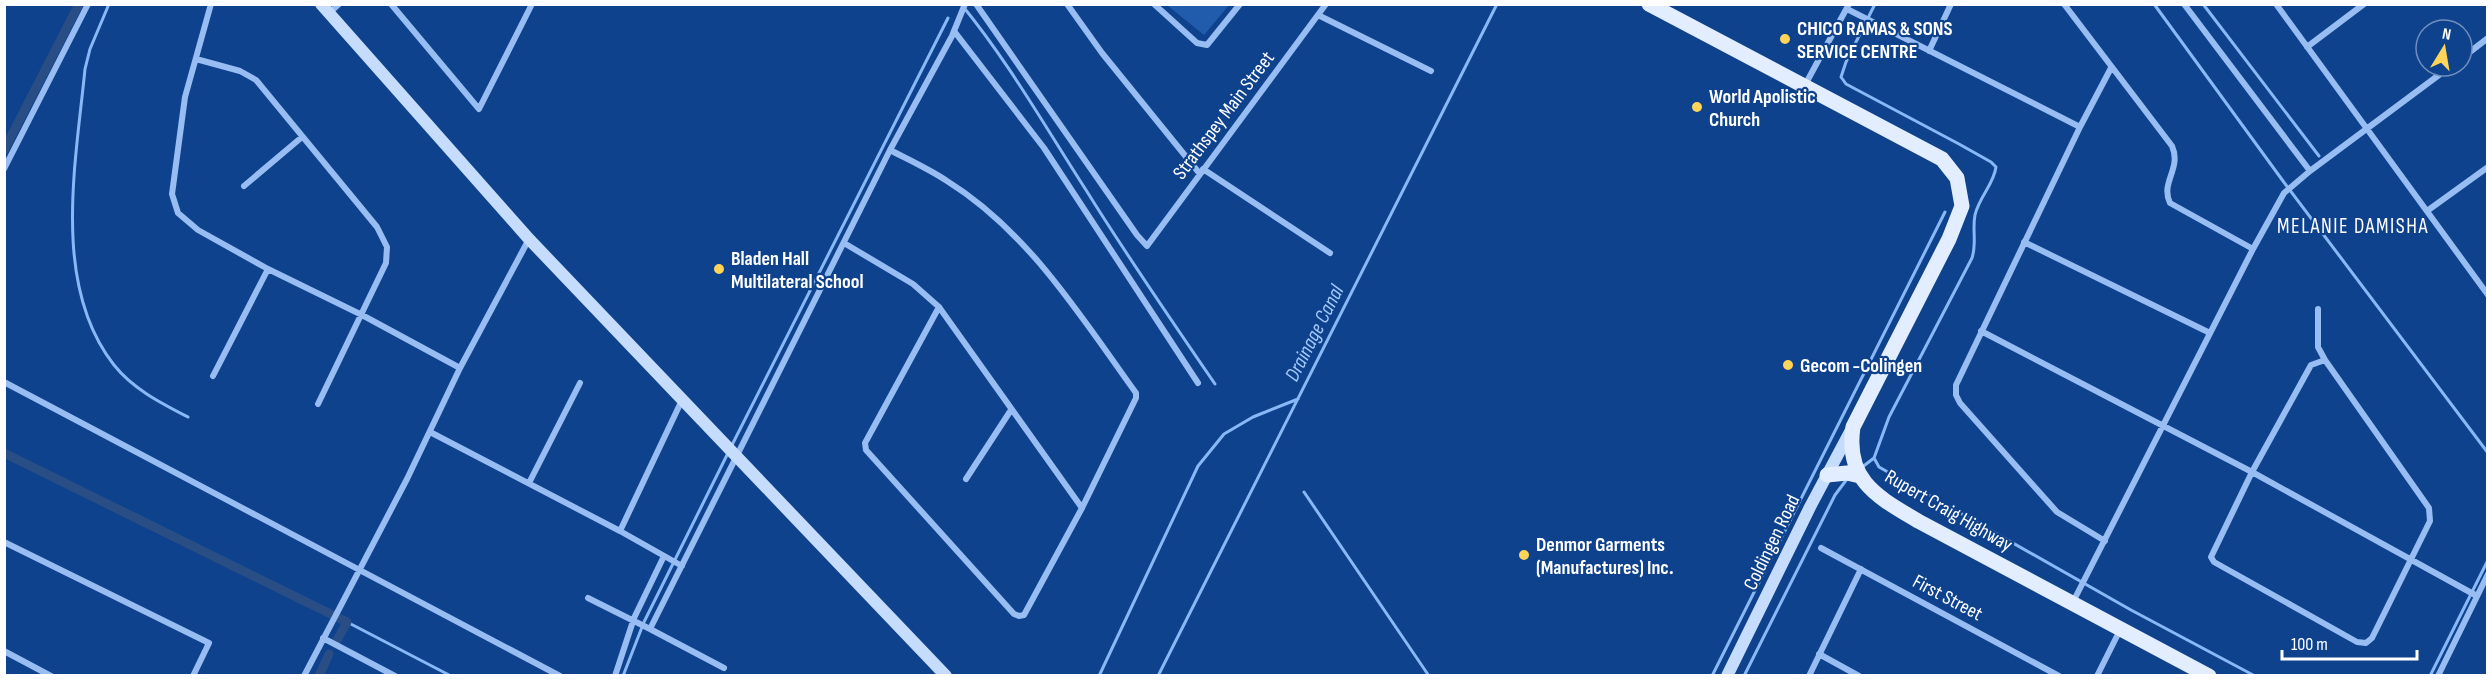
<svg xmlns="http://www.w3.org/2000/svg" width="2492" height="680" font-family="'Sofia Sans Condensed',sans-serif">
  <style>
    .green { fill: #215cac }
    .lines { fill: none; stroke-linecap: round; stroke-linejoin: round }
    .stream { stroke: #88b8f6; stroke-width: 3 }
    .canal { stroke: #284e85; stroke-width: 9 }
    .street { stroke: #97bdf3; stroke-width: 6 }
    .secondary { stroke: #c6dcfd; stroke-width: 12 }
    .primary { stroke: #e2edff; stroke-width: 15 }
    .poi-dot { fill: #ffd458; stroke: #0f428d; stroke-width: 2 }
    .labels { text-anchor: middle; stroke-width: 4.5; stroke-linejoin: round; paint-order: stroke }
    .poi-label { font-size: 20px; font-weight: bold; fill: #fff; stroke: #0f428d; text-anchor: start }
    .street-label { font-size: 20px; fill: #fff; stroke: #0f428d }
    .neighbourhood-label { font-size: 21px; letter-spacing: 1.5px; fill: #fff; stroke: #0f428d }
    .water-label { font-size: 21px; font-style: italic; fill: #a2c8fa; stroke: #0f428d }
  </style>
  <rect width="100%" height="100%" fill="#0f428d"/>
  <path class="green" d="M1167,5H1229L1204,35Z"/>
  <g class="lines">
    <path class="stream" d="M109,4L90,49L85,69C76,162 51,285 114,365C133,389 161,403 188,417
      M961,4C1008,61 1046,128 1086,190C1127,256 1171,320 1215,384
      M1875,4L1846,62L1841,77L1846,84L1959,144L1991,162L1996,167C1994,184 1979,197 1975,215C1972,230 1977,243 1972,258L1889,417L1874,458L1879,467L2131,610L2255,676
      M2154,4L2283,181L2488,453
      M2203,4L2319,156
      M731,447L948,18
      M1861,468L1874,458
      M1304,492L1429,676
      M347,622L451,676
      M623,676L644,622L728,453
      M1099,676L1198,466L1224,434L1253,417L1298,399
      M1158,676L1497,4
      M1712,676L1945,212
      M1744,676L1835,495L1847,479
      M2430,676L2488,560"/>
    <path class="canal" d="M4,150L79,4
      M4,453L347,622L337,640
      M319,676L329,654"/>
    <path class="street" d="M211,4L185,97L172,194L178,213L198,230L268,269L362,315L460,368
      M391,4L479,109L532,4
      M976,4L1137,235L1147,246L1326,4
      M1067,4L1102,53L1200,174
      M1154,4L1197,43L1207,45L1240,4
      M2064,4L2172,146C2182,169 2160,182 2170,203L2253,249
      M2184,4L2310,171
      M2276,4L2488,295
      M1847,9L2080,127
      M328,14L339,4
      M1318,15L1431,71
      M954,31L1044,148L1198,383
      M2307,47L2364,4
      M1929,51L1951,4
      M2462,58L2488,38
      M196,59L240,71L256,80L377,227L387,247L386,263L318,404
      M1805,85L1849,4
      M890,150C909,160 929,169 947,181C1029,232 1081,317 1136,393V398L1082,508L1024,615L1019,616L1014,614L866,450L865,443L939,307
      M4,169L88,4
      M1203,169L1330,253
      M244,186L302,137
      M2427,211L2488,167
      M2024,242L2210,333
      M844,243L913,284L939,307L1082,508
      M2318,309V347L2325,360
      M1981,331L2252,472L2477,596
      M2325,360L2429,508L2430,521L2372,638L2366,643L2357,642L2214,562L2211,557L2252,472L2311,365Z
      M213,376L268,269
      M4,382L560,676
      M430,432L620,531L682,566
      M966,479L1011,410
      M529,483L580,383
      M620,531L682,400
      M2105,541L2057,512L1960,403L1956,395V385L2080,127L2111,68
      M4,542L209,643L193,676
      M1821,548L2059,676
      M588,598L650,629
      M2073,602L2253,249L2284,193L2310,171L2451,66
      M323,638L395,676
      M4,651L51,676
      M1819,654L1859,676
      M724,668L650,629L890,150L952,36L965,4
      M304,676L407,479L460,368L529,239
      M615,676L634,618L664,556
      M1809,676L1861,569
      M2097,676L2120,630
      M2438,676L2488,574"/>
    <path class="secondary" d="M321,4L529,239L946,676
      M1727,676L1810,507L1851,430"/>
    <path class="primary" d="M1649,4L1942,159L1957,178L1962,206L1949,239L1853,427C1845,481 1878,497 1918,521L2209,676
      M1827,475L1847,473L1860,476"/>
  </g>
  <g class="poi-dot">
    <circle cx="1785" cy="39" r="6"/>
    <circle cx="1697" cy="107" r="6"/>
    <circle cx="719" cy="269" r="6"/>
    <circle cx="1788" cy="365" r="6"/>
    <circle cx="1524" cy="555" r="6"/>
  </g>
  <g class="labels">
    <g class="poi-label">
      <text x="1797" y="35">CHICO RAMAS &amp; SONS<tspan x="1797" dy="23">SERVICE CENTRE</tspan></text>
      <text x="1709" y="103">World Apolistic<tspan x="1709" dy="23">Church</tspan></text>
      <text x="731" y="265">Bladen Hall<tspan x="731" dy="23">Multilateral School</tspan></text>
      <text x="1800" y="372">Gecom -Colingen</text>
      <text x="1536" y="551">Denmor Garments<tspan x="1536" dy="23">(Manufactures) Inc.</tspan></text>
    </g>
    <g class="street-label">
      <text transform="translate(1223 115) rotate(-53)" y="7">Strathspey Main Street</text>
      <text transform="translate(1949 510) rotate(30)" y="7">Rupert Craig Highway</text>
      <text transform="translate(1771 542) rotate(-64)" y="7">Coldingen Road</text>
      <text transform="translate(1948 597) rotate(28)" y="7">First Street</text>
    </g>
    <g class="neighbourhood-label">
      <text x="2353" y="233">MELANIE DAMISHA</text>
    </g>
    <g class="water-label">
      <text transform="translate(1314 333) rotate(-63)" y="7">Drainage Canal</text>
    </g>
  </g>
  <rect width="2492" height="680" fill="none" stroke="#ffffff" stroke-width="12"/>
  <g transform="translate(2444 48) rotate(11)"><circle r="28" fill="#0f428d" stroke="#6f8ebb" stroke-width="1.5"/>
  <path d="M0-4.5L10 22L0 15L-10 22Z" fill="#ffd458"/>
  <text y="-9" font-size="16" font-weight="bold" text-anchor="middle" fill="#ffffff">N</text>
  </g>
  <path d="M2282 650v9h135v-9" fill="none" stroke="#ffffff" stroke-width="3"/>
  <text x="2291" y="650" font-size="18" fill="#ffffff" stroke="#0f428d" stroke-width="4.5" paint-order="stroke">100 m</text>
</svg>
